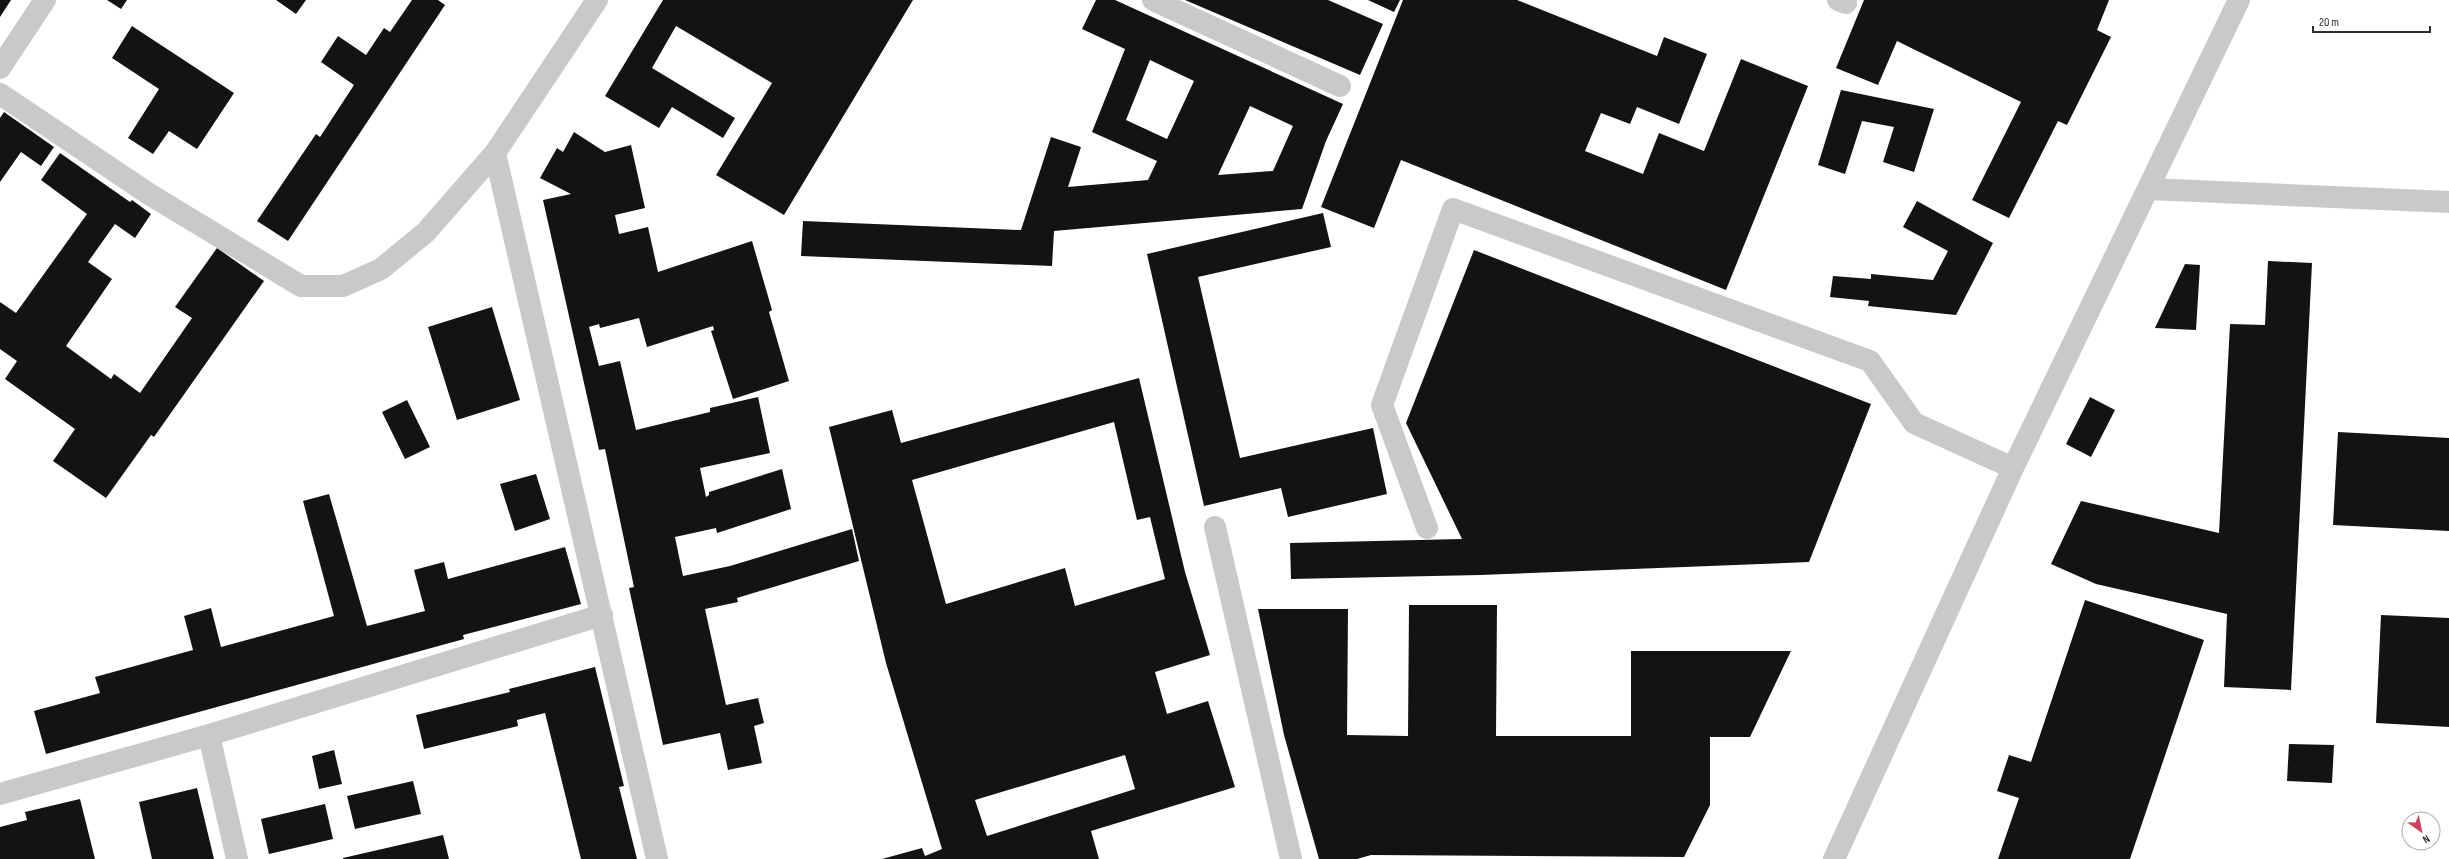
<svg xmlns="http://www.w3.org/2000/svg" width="2449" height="859" font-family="'Sofia Sans Condensed',sans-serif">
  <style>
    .building { fill: #131313; fill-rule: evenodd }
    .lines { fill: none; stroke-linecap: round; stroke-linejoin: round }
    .minor { stroke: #c9c9c9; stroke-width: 22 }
  </style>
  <rect width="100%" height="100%" fill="#fff"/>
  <path class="building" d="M0,0H11L0,17Z
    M107,0H127L121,9Z
    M276,0H306L296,14Z
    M412,0H438L445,5L288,241L257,221L316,134L320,137L354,85L321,62L338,36L366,55L384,28L390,32Z
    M663,0H913L784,215L716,175L772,83L676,26L652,68L735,118L723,138L672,107L659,128L605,96Z
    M1096,0H1115L1343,104L1326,141L1302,209L1054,231L1052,266L801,256L803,221L1021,230L1051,137L1081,147L1068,187L1148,180L1157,161L1092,132L1125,49L1082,29ZM1150,60L1194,81L1167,139L1126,120ZM1250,106L1293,126L1273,171L1218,175Z
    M1185,0H1328L1383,24L1360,75Z
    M1368,0H1400L1394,12Z
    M1403,0H1517L1657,56L1664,37L1707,54L1679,124L1637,107L1630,124L1601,113L1585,151L1643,174L1659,133L1704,151L1741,59L1808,86L1726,290L1401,160L1374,228L1321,207Z
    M1864,0H2109L2097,30L2111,37L2067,125L2058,121L2009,218L1972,200L2021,102L1897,41L1878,85L1836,68Z
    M132,26L234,93L197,149L169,131L153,154L128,138L159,89L112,58Z
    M1841,90L1934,109L1914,172L1883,162L1894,127L1862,121L1845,174L1818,165Z
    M4,112L54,147L41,166L21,152L0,182V118Z
    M574,132L605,152L631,145L645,208L615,215L619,234L648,227L658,272L752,241L772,310L769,312L789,381L733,399L711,331L714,330L713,326L647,347L639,318L600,328L599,324L589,327L599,366L620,361L636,430L710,412V408L758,397L770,453L700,468L706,497L709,495V492L782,469L791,509L717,533L716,528L675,537L683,576L730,566L852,529L859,561L737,598L738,602L705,609L726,705L758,698L764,723L754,726L762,763L728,770L720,733L663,745L629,588L634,587L605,449L599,450L543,200L571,194L540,178L557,148L563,152Z
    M60,153L130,202L132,200L151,214L135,238L115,224L88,262L112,279L66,346L111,379L114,374L140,393L192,318L175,307L217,248L264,281L154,437L151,435L106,498L53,461L75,429L5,379L17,361L0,349V302L16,313L87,214L41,180Z
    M1917,201L1993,243L1956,315L1868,306L1869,301L1830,297L1833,276L1871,279V274L1933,280L1948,251L1903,227Z
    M1323,213L1331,247L1198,277L1240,458L1373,428L1387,494L1288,517L1281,488L1204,506L1147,254Z
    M1474,250L1871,404L1809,562L1480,575L1291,579L1290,543L1462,539L1406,423Z
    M2268,261L2312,263L2291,690L2224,687L2227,614L2096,584L2051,564L2081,501L2219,533L2230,324L2265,325Z
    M2185,264L2200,265L2196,330L2155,328Z
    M492,307L520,400L457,420L428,327Z
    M1139,378L1185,572L1210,655L1155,672L1167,714L1208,701L1235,787L1091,831L1099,859H882L922,848L925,856L942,849L886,663L829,427L892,410L901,443ZM1114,422L1137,520L1150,517L1165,579L1075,606L1065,568L946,604L912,480ZM1125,755L1135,789L987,836L975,800Z
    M2090,397L2115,410L2091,457L2066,444Z
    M407,400L430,447L405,459L382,412Z
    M2338,432L2449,438V531L2333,525Z
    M536,474L550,519L515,531L500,484Z
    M329,494L367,626L425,611L414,570L444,562L448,579L565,547L581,604L463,635L464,639L46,754L34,711L100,693L95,677L193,650L184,616L211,608L221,647L334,616L303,501Z
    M2085,600L2204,640L2130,859H1998L2019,798L1997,791L2009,755L2031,762Z
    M1409,605H1497L1496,736H1631V651H1791L1750,737H1710V805L1684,857L1371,855L1357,859H1319L1284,735L1258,609H1348L1347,735L1408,736Z
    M2381,615L2449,618V727L2376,723Z
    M595,667L624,786L619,787L637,859H581L545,713L517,720L518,726L424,749L416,715L510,692L509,689Z
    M2289,744L2334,745L2332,783L2287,781Z
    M334,750L342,784L319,789L312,756Z
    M413,781L421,814L355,829L347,796Z
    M197,788L214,859H152L139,802Z
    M80,799L95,859H0V827L27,820L25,812Z
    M325,804L333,839L269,854L261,819Z
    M443,835L449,859H343V858Z"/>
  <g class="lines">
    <path class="minor" d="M597,0L495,153L657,859
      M1153,0L1340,86
      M1838,0L1846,3
      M0,68L45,0
      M0,94L149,194L301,286H343L381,269L426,232L495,153
      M2148,189L2449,202
      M1215,527L1291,859
      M1427,528L1382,405L1453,209L1870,361L1914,423L2013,468
      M209,735L237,859
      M0,794L209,735L602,615
      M1834,859L2013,468L2239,0"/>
  </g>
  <g transform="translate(2421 831) rotate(147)"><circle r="19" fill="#ffffff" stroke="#ababab"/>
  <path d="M0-3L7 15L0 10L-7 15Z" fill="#cf415a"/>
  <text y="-6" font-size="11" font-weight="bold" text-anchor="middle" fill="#2c2c2c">N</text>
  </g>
  <path d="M2313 26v6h117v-6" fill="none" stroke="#2c2c2c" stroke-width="2"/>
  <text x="2319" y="26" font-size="12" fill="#2c2c2c" stroke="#ffffff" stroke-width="3" paint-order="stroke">20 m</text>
</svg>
